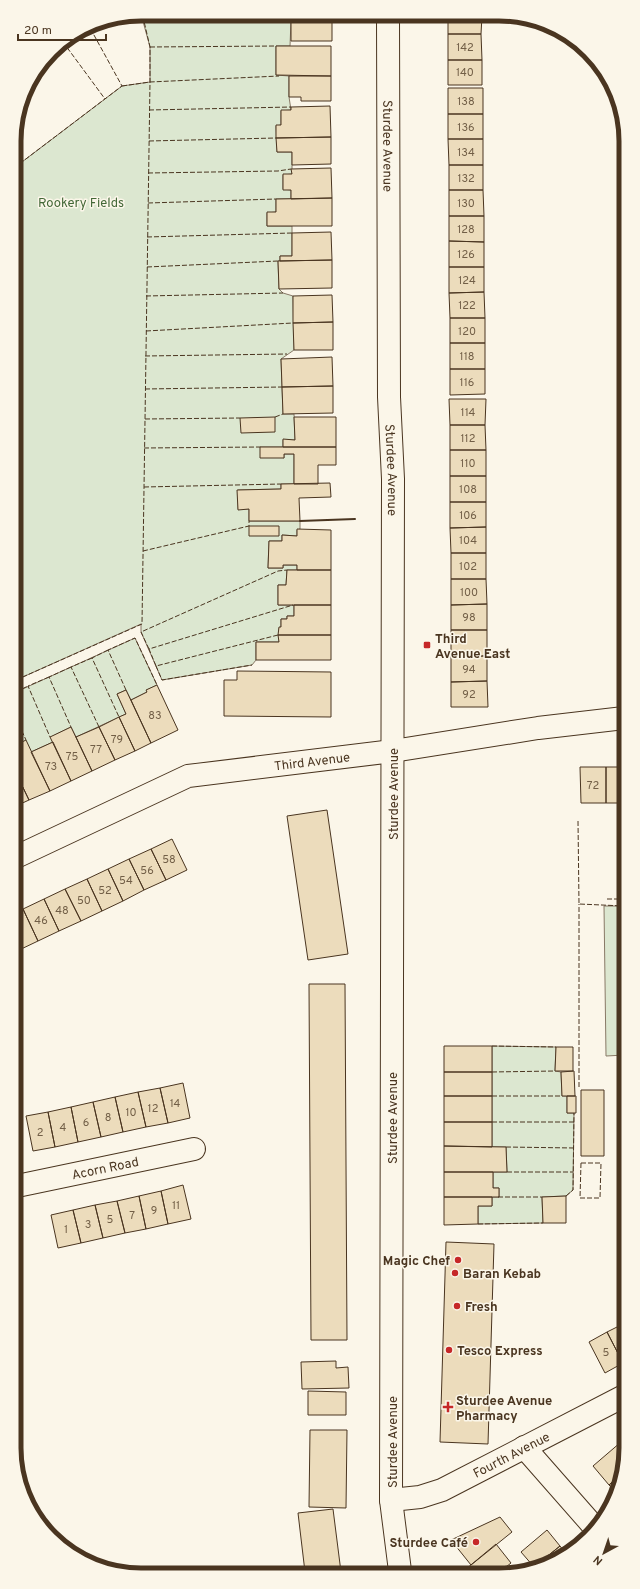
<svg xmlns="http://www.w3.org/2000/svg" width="640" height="1589" font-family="Overpass,sans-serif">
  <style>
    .green { fill: #dce7d0; stroke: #887966 }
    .building { fill: #ecdcbc; stroke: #4a3520 }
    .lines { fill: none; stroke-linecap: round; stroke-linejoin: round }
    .minor-casing { stroke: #4a3520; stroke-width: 24 }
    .tertiary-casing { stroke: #4a3520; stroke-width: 24 }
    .minor { stroke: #fbf6e9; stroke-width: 22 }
    .tertiary { stroke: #fbf6e9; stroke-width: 22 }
    .fence { stroke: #4a3520; stroke-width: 1; stroke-dasharray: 5 2; stroke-linecap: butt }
    .wall { stroke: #4a3520; stroke-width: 2 }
    .poi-dot { fill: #c62828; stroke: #fbf6e9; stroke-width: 1.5 }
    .labels { text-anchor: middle; stroke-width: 3; stroke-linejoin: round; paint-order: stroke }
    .number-label { font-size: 11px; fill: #725f47 }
    .street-label { font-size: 13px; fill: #4a3520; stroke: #fbf6e9 }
    .park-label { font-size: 13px; fill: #436837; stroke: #fbf6e9 }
    .poi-label { font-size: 13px; font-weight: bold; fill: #4a3520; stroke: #fbf6e9; text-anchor: start }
    .rim { fill: none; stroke: #4a3520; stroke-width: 5 }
  </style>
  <rect width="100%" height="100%" fill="#fbf6e9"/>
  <path class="green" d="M141,14L277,15V20H291L290,46H276V75L289,76V97L291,110L281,111V125L276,126L277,152H292V174L283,175V189L291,190V199H276V212L267,213V226H292V256H280V261H278L279,289L283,293L293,296L294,350L281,359L283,414H294L295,440H283V447H260L284,458V454H294V484H281V489L238,490V509H249V521H300V529L297,530V536L282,535V541H269L268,568H283V565H297V570H287L286,585H278V605H294V616H287V619H281V627L279,628V642H256V660L252,665L162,680L141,632V624L16,680L14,168L122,86L150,82V47Z
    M135,638L157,685L147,690V692L131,700L126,690L117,694L126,714L76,737L71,727L51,737L53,742L31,752L16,745V692Z
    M604,906H624L625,1055L606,1056Z
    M492,1046L556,1047L555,1071L561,1072L562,1096H567V1113H574L573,1190L566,1196L542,1197L543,1223L478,1224V1206H492V1197H499V1188H493V1172H507L506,1147H492Z"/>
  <path class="building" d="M277,15H332V41H291V20H277Z
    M448,16H482L481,34H448Z
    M448,34H481L482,60H448Z
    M276,46H331V76L276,75Z
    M448,60H482V85H448Z
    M289,76H331V101H301V97H289Z
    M448,88H483V114H448Z
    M330,106L331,137L276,138V125H281V110H291V107Z
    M448,114H483V139H448Z
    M331,137V164L292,165V152H277L276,138Z
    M448,139H483V165H449Z
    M449,165H483V190H449Z
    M331,168L332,198L291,199V190H283V174H292L291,169Z
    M449,190H483L484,216H449Z
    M332,198V226H267V212H276V199Z
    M449,216H484V242L449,241Z
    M331,232L332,260L280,261V256H292V233Z
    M449,241L484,242V267H449Z
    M332,260V288L279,289L278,261Z
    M449,267H484V292L449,293Z
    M484,292L485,318H450L449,293Z
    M332,295L333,322L293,323V296Z
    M450,318H485V343H450Z
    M333,322V350H294L293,323Z
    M450,343H485V369H450Z
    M332,357L333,386L282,387L281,359Z
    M450,369H485V394L450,395Z
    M333,386V413L283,414L282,387Z
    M449,399H486L485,425H450Z
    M275,417V432L241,433L240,418Z
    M294,417H336V447H283V439L295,440Z
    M450,425H485L486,450H450Z
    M260,447H336V465H318V484H294V454H284V458H260Z
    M450,450H486V476H450Z
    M450,476H486V502H450Z
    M330,483L331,497L299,498L300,521H249V509L238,510L237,490L281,489V484Z
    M450,502H486V527L450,528Z
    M249,526H279V536H249Z
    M486,527V553H451L450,528Z
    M297,529L331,530V570H297V565H283V568H268L269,541H282V535L297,536Z
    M451,553H486V579H451Z
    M287,570H331V605H278V585H286Z
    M451,579H486L487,604L451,605Z
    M487,604V630H451V605Z
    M294,605H331V635H278L279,627H281V619H287V616H294Z
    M451,630H487V656H451Z
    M278,635H331V660H256V642H279Z
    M451,656H487V681L451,682Z
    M237,671L331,672V717L224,716V680H237Z
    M487,681L488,707H451V682Z
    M157,685L178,730L151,743L131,700L147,692L146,690Z
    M126,690L151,743L135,751L119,717L126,714L117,694Z
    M119,717L135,751L115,760L99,727Z
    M71,727L92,771L71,781L50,737Z
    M99,727L115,760L92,771L76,737Z
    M26,740L50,791L29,800L16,773V745Z
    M53,742L71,781L50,791L31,752Z
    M580,767H606V803H581Z
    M606,767H624V803H606Z
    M16,773L29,800L16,806Z
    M327,810L348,954L308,960L287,816Z
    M172,839L187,870L166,880L151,849Z
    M151,849L166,880L144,890L129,859Z
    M129,859L144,890L123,901L108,869Z
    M108,869L123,901L102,911L87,879Z
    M87,879L102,911L81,921L65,889Z
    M65,889L81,921L59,931L44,899Z
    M44,899L59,931L38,941L23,909Z
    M23,909L38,941L17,951V912Z
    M309,984H345L347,1340H311Z
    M444,1046H492V1072H444Z
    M556,1047H573V1071H555Z
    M574,1071L575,1096H562L561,1072Z
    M444,1072H492V1096H444Z
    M183,1083L190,1118L168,1123L160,1088Z
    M160,1088L168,1123L146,1127L138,1092Z
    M581,1090H604V1156H581Z
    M138,1092L146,1127L123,1132L115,1097Z
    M444,1096H492V1122H444Z
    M567,1096H576V1113H567Z
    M115,1097L123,1132L101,1137L93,1102Z
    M93,1102L101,1137L78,1142L71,1107Z
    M71,1107L78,1142L55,1147L48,1112Z
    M48,1112L55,1147L33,1151L26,1116Z
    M444,1122H492V1147L444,1146Z
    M444,1146L506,1147L507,1172H444Z
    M444,1172H493V1188H499V1197H444Z
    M183,1185L191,1219L168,1224L161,1191Z
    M161,1191L168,1224L146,1229L139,1196Z
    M139,1196L146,1229L125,1233L117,1201Z
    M566,1196V1223H543L542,1197Z
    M444,1197H492V1206H478V1224L444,1225Z
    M117,1201L125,1233L103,1238L95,1205Z
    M95,1205L103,1238L81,1243L73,1210Z
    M73,1210L81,1243L58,1248L51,1215Z
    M446,1242L494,1244L488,1444L440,1442Z
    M625,1323V1362L623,1363L607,1332Z
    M607,1332L623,1363L605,1373L589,1342Z
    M336,1361V1368L348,1367L349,1388L302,1389L301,1362Z
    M308,1391L346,1392V1415H308Z
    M310,1430H347L346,1508L309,1507Z
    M621,1442L626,1447V1456L623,1472L609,1485L593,1466Z
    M623,1472L619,1489L617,1493L609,1485Z
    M333,1509L341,1572H305L298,1513Z
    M500,1517L512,1532L471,1565L451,1540Z
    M547,1530L560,1546L534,1567L521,1552Z
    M496,1544L511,1563L501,1571H467L466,1569Z
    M560,1546L567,1555L536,1569L534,1567Z"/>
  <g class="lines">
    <g class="minor-casing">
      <g id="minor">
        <path id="s1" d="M16,857L188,776L393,751L538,728L624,718"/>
        <path id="s2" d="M17,1186L194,1149"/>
        <path d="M524,1447L596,1529"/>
        <path id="s3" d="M391,1500L420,1497L442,1490L626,1395"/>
      </g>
    </g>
    <g class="tertiary-casing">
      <g id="tertiary">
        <path id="s4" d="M388,16L389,397L393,479L391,1500L400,1571"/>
      </g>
    </g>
    <use href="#minor" class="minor"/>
    <use href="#tertiary" class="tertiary"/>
    <path class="fence" d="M63,42L105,99
      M150,47L276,46
      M122,86L150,82L279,76
      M149,110L291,107
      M149,141L276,138
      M14,168L122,86L89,26
      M148,173L278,171L291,169
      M148,203L276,199
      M147,237L292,233
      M147,267L278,261
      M146,296L283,293
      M146,331L293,323
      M145,356L287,354
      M145,389L282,387
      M275,417L283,414
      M145,419L240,418
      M144,448L260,447
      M144,487L281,484
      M143,551L249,526V521
      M278,635L156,666L149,649L293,605
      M149,649L141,632L278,571L287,570
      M108,650L92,658L119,717
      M92,658L71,667L99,727
      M156,666L162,680L252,665
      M71,667L49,677L71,727
      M49,677L28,686L50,737
      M16,680L142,624L150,82V47L143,17L239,15
      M126,690L108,650L135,638L157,685
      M16,692L28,686
      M16,718L26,740
      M578,821L579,904L624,906
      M607,899H624
      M492,1046L556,1047
      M492,1072L555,1071
      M579,1087V904
      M492,1096H562
      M492,1122H574
      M506,1147L574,1148
      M581,1163H601L600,1198H580Z
      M507,1172H573
      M566,1196L573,1190L574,1113
      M498,1197H542
      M478,1224L543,1223"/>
    <path class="wall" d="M300,521L355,519"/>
  </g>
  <g class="poi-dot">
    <rect x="423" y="641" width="8" height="8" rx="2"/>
    <circle cx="458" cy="1260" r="4"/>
    <circle cx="455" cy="1273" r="4"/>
    <circle cx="457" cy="1306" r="4"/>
    <circle cx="449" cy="1350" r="4"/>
    <path d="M446 1401h4v4h4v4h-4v4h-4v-4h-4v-4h4z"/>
    <circle cx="476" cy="1542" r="4"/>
  </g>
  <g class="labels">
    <g class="number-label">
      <text x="465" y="51">142</text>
      <text x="465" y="76">140</text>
      <text x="466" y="105">138</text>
      <text x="466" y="131">136</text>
      <text x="466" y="156">134</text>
      <text x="466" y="182">132</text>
      <text x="466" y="207">130</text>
      <text x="466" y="233">128</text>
      <text x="466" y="258">126</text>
      <text x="467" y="284">124</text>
      <text x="467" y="309">122</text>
      <text x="467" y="335">120</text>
      <text x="467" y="360">118</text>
      <text x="467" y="386">116</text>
      <text x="468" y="416">114</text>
      <text x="468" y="442">112</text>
      <text x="468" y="467">110</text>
      <text x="468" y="493">108</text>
      <text x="468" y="519">106</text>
      <text x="468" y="544">104</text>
      <text x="468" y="570">102</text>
      <text x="469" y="596">100</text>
      <text x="469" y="621">98</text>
      <text x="469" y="673">94</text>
      <text x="469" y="698">92</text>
      <text x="155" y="719">83</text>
      <text x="117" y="743">79</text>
      <text x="96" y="753">77</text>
      <text x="72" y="760">75</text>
      <text x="51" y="770">73</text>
      <text x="593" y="789">72</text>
      <text x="169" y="863">58</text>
      <text x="147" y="874">56</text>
      <text x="126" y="884">54</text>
      <text x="105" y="894">52</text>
      <text x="84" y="904">50</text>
      <text x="62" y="914">48</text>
      <text x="41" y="924">46</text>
      <text x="175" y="1107">14</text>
      <text x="153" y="1112">12</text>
      <text x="131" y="1116">10</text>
      <text x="108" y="1121">8</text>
      <text x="86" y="1126">6</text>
      <text x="63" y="1131">4</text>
      <text x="40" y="1136">2</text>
      <text x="176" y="1209">11</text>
      <text x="154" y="1214">9</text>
      <text x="132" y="1219">7</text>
      <text x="110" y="1223">5</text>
      <text x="88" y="1228">3</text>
      <text x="66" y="1233">1</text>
      <text x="606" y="1356">5</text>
    </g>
    <g class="street-label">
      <text dy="5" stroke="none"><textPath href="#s4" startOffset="130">Sturdee Avenue</textPath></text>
      <text dy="5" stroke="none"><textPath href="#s4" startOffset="454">Sturdee Avenue</textPath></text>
      <text dy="5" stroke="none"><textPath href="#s1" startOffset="315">Third Avenue</textPath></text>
      <text transform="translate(393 794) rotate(-90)" y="5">Sturdee Avenue</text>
      <text transform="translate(392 1118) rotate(-90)" y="5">Sturdee Avenue</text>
      <text dy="5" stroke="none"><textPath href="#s2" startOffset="90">Acorn Road</textPath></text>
      <text transform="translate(392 1442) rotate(-90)" y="5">Sturdee Avenue</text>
      <text dy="5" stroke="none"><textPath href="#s3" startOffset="130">Fourth Avenue</textPath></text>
    </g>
    <g class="park-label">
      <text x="81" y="207">Rookery Fields</text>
    </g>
    <g class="poi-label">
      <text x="435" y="643">Third<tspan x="435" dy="15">Avenue East</tspan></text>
      <text x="450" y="1265" text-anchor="end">Magic Chef</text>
      <text x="463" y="1278">Baran Kebab</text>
      <text x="465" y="1311">Fresh</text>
      <text x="457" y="1355">Tesco Express</text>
      <text x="456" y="1405">Sturdee Avenue<tspan x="456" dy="15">Pharmacy</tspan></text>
      <text x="468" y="1547" text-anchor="end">Sturdee Café</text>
    </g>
  </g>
  <path d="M0 0H640V1589H0ZM141 21H499A120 120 0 0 1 619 141V1448A120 120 0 0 1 499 1568H141A120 120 0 0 1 21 1448V141A120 120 0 0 1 141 21Z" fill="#fbf6e9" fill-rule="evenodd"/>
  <path class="rim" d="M141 21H499A120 120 0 0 1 619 141V1448A120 120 0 0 1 499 1568H141A120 120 0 0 1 21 1448V141A120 120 0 0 1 141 21Z"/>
  <g transform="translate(604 1553) rotate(220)" stroke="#fbf6e9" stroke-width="3" paint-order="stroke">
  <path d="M0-3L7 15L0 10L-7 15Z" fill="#4a3520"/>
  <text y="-6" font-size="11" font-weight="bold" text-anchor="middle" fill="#4a3520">N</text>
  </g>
  <path d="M18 34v6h88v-6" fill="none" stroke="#4a3520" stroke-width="2"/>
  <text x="24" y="34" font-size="12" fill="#4a3520" stroke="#fbf6e9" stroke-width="3" paint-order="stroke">20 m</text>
</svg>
